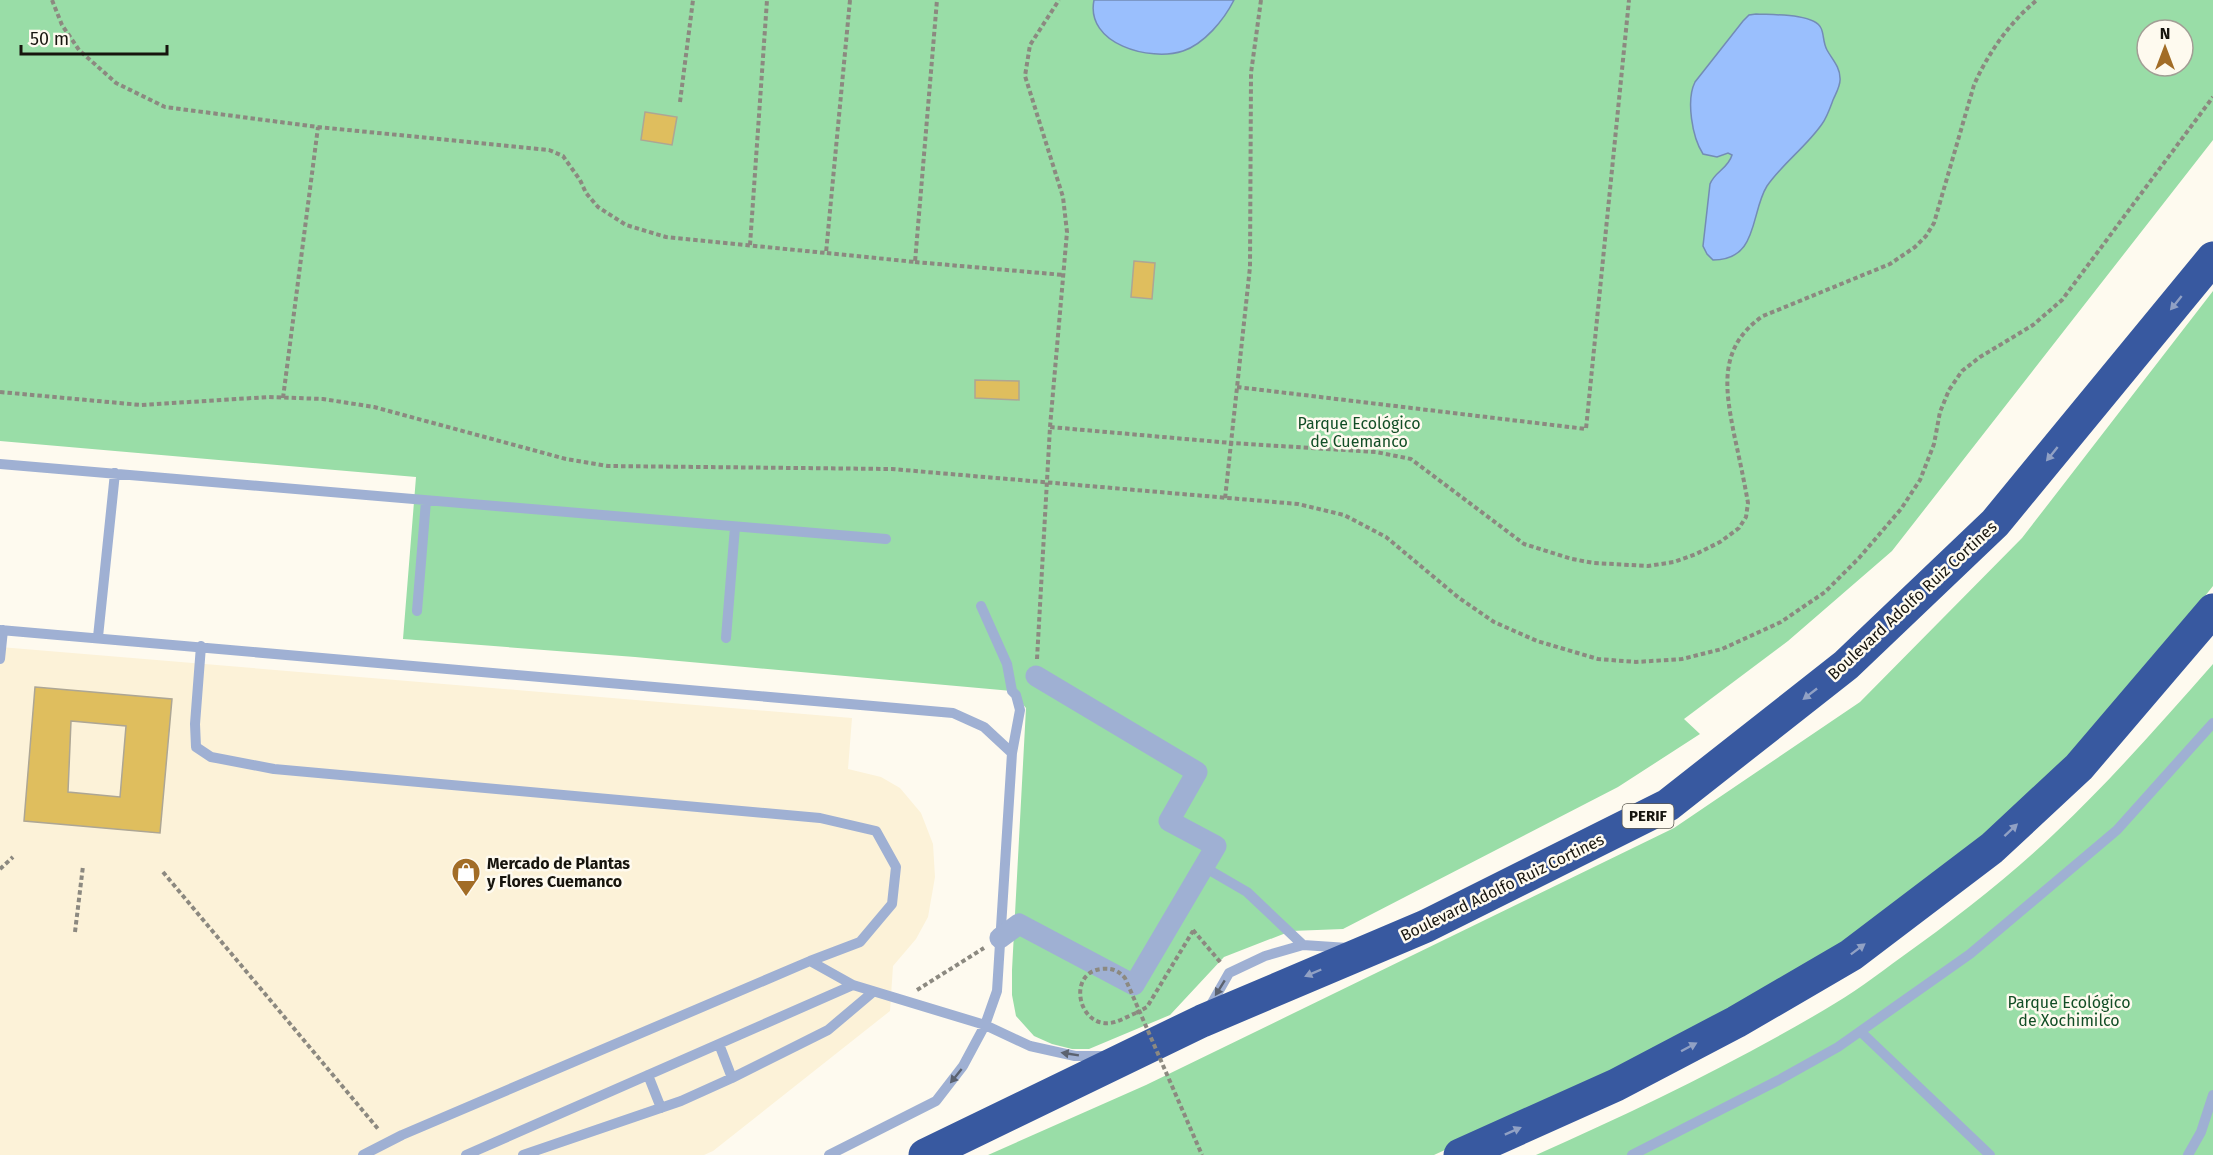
<svg xmlns="http://www.w3.org/2000/svg" width="2213" height="1155" font-family="'Fira Sans',sans-serif">
  <style>
    .built { fill: #fcf2d8 }
    .green { fill: #99dda7; fill-rule: evenodd }
    .water { fill: #9abffd; stroke: #738cb5; stroke-width: 1.5 }
    .building { fill: #dfbe5e; stroke: #ada694; stroke-width: 1.5; fill-rule: evenodd }
    .lines { fill: none; stroke-linecap: round; stroke-linejoin: round }
    .path { stroke: #8c8980; stroke-width: 4; stroke-dasharray: 4.5 3; stroke-linecap: butt }
    .lane { stroke: #9fb0d3; stroke-width: 10 }
    .street { stroke: #9fb0d3; stroke-width: 21 }
    .highway { stroke: #3859a0; stroke-width: 33 }
    .path-bridge { stroke: #8c8980; stroke-width: 4; stroke-dasharray: 4.5 3; stroke-linecap: butt }
    .oneway { fill: #91a1c4 }
    .oneway2 { fill: #5b6270 }
    .labels { text-anchor: middle; stroke-width: 5; stroke-linejoin: round; paint-order: stroke }
    .shield { fill: #fefaef; stroke: #5c5a52; stroke-width: 1.5 }
    .shield-label { font-size: 15px; font-weight: bold; fill: #17150e }
    .park-label { font-size: 16px; fill: #124e26; stroke: #fefaef }
    .street-label { font-size: 16px; fill: #17150e; stroke: #fefaef }
    .poi-label { font-size: 16px; font-weight: bold; fill: #17150e; stroke: #fefaef; text-anchor: start }
  </style>
  <rect width="100%" height="100%" fill="#fefaef"/>
  <path class="built" d="M0,647L852,718L848,769L881,777L900,788L921,813L933,844L935,877L928,917L916,939L893,966L890,1011L713,1151L704,1155H0Z"/>
  <path class="green" d="M0,0H2213V140L1892,551L1788,641L1684,719L1700,734L1618,787L1343,929L1291,931L1224,957L1170,1015L1089,1049H1072L1052,1044L1034,1036L1016,1016L1012,995V970L1026,708L1012,691L635,657L403,639L416,477L0,441ZM2147,30H2183V66H2147Z
    M2213,291V586L2063,773L1839,955L1602,1078L1434,1155H988L1146,1085L1674,828L1860,702L2022,538Z
    M2213,664V1155H1536C1635,1111 1731,1065 1824,1010C1852,994 1877,975 1903,956C1956,918 2008,878 2055,833C2111,780 2162,722 2213,664Z"/>
  <path class="water" d="M1094,0H1234C1224,20 1204,44 1183,51C1150,62 1085,44 1094,0Z
    M1756,14C1771,15 1814,13 1821,28C1824,34 1823,43 1827,50C1832,59 1840,67 1840,78C1841,85 1836,93 1833,100C1830,108 1827,117 1822,124C1806,147 1782,164 1767,186C1750,213 1759,260 1713,260L1707,254L1703,246L1710,184C1715,171 1728,169 1732,155L1728,153L1717,157L1703,154C1692,137 1686,100 1695,82L1743,21L1749,15Z"/>
  <path class="building" d="M645,112L677,117L672,145L641,140Z
    M1134,261L1155,263L1152,299L1131,297Z
    M975,380L1019,381V400L975,398Z
    M35,687L172,699L160,833L24,821ZM71,721L126,726L120,797L68,792Z"/>
  <g class="lines">
    <path class="path" d="M52,0L62,25L79,50L116,83L165,107L318,127L549,150L563,156L580,180L586,193L598,207L626,225L666,237L826,253
      M850,0L826,253L915,262L937,0
      M1261,0L1251,73L1250,267L1231,443L1376,452L1411,459L1524,544L1572,559L1594,563L1648,566L1674,562L1696,554L1720,542L1739,528L1746,517L1748,503C1744,480 1739,457 1734,434C1725,388 1718,347 1763,316L1890,264L1915,247L1926,236L1934,223L1974,85C1988,53 2010,22 2037,0
      M680,102L693,0
      M750,245L767,0
      M915,262L1064,275
      M1237,387L1586,429L1629,0
      M0,392L141,405L269,397L323,399L374,407L566,459L608,466L892,469L1298,504L1344,515L1386,537L1459,598L1494,622L1537,641L1598,659L1636,662L1682,659L1722,649L1781,622L1825,592L1859,558L1901,509L1920,480L1934,444L1940,412L1949,390L1962,371L1980,357L2033,325L2062,300L2213,97
      M283,398L318,127
      M1050,427L1067,232L1063,197L1025,76L1030,45L1059,0
      M1037,659L1050,427L1231,443L1225,499
      M0,869L13,857
      M163,872L379,1130
      M1193,930L1221,963
      M75,932L83,866
      M917,990L984,948
      M1136,1013L1147,1007L1193,931"/>
    <path class="lane" d="M0,464L886,539
      M417,611L426,501
      M0,630L953,713L984,727L1012,753
      M98,637L115,473
      M726,638L735,527
      M201,646L195,724L196,747L211,757L274,769L820,818L876,831L896,867L892,904L860,942L810,961L402,1135L363,1155
      M0,659L3,630
      M1204,867L1247,892L1303,945
      M810,961L853,985L985,1025L1030,1046L1075,1056H1104
      M1208,1010L1229,973L1265,956L1303,945L1348,948
      M1861,1032L1990,1155
      M719,1044L732,1078
      M648,1075L661,1108
      M466,1155L853,985
      M523,1155L681,1101L732,1078L828,1030L873,992
      M829,1155L936,1101L963,1066L985,1025L997,991L1012,753L1020,710L1016,695L1012,691L1007,664L981,606
      M1632,1155L1779,1080L1838,1047L1970,954L2117,830L2213,723
      M2188,1155L2201,1132L2213,1095"/>
    <path class="street" d="M1000,938L1019,924L1134,985L1216,846L1169,821L1197,772L1036,676"/>
    <path class="highway" d="M925,1155L1202,1021L1426,926L1668,805L1846,665L1995,523L2213,258
      M1460,1155L1616,1085L1736,1022L1851,955L1992,848L2079,767L2213,610"/>
    <path class="path-bridge" d="M1136,1013C1128,1016 1119,1022 1110,1023C1078,1027 1067,973 1101,969C1112,968 1118,970 1125,978L1202,1155"/>
  </g>
  <defs><path id="oneway-solid" d="M-6-.8H1V-3.2L6.5 0L1 3.2V.8H-6Z" transform="scale(1.5)"/></defs>
  <g class="oneway">
    <use href="#oneway-solid" transform="translate(2176 303) rotate(129)"/>
    <use href="#oneway-solid" transform="translate(2052 454) rotate(129)"/>
    <use href="#oneway-solid" transform="translate(1810 694) rotate(142)"/>
    <use href="#oneway-solid" transform="translate(2011 830) rotate(-43)"/>
    <use href="#oneway-solid" transform="translate(1858 949) rotate(-37)"/>
    <use href="#oneway-solid" transform="translate(1313 973) rotate(157)"/>
    <use href="#oneway-solid" transform="translate(1689 1047) rotate(-28)"/>
    <use href="#oneway-solid" transform="translate(1513 1131) rotate(-24)"/>
  </g>
  <g class="oneway2">
    <use href="#oneway-solid" transform="translate(1220 988) rotate(122)"/>
    <use href="#oneway-solid" transform="translate(1070 1054) rotate(-171)"/>
    <use href="#oneway-solid" transform="translate(956 1076) rotate(129)"/>
  </g>
  <defs>
    <g id="shop-pin" transform="scale(1.5)"><path d="M0 17L-7.5 6A9.5 9.5 0 1 1 7.5 6Z" fill="#a26d27" stroke="#fefaef"/><path d="M-5-2.5h2.3a2.7 3.5 0 0 1 5.4 0H5L5.5 6h-11ZM-1.5-2.5h3a1.5 2.3 0 0 0-3 0Z" fill="#fff"/></g>
  </defs>
  <g fill-rule="evenodd">
    <use href="#shop-pin" x="466" y="872"/>
  </g>
  <g class="labels">
    <rect class="shield" x="1622.5" y="804" width="51" height="24" rx="4.5"/>
    <g class="shield-label">
      <text x="1648" y="821">PERIF</text>
    </g>
    <g class="park-label">
      <text x="1359" y="429">Parque Ecológico<tspan x="1359" dy="18">de Cuemanco</tspan></text>
      <text x="2069" y="1008">Parque Ecológico<tspan x="2069" dy="18">de Xochimilco</tspan></text>
    </g>
    <g class="street-label">
      <text transform="translate(1912 600) rotate(-43)" y="6">Boulevard Adolfo Ruiz Cortines</text>
      <text transform="translate(1502 887) rotate(-26)" y="6">Boulevard Adolfo Ruiz Cortines</text>
    </g>
    <g class="poi-label">
      <text x="487" y="869">Mercado de Plantas<tspan x="487" dy="18">y Flores Cuemanco</tspan></text>
    </g>
  </g>
  <g transform="translate(2165 48)"><circle r="28" fill="#fefaef" stroke="#a29e95" stroke-width="1.5"/>
  <path d="M0-4.5L10 22L0 15L-10 22Z" fill="#a26d27"/>
  <text y="-9" font-size="16" font-weight="bold" text-anchor="middle" fill="#17150e">N</text>
  </g>
  <path d="M21 45v9h146v-9" fill="none" stroke="#17150e" stroke-width="3"/>
  <text x="30" y="45" font-size="18" fill="#17150e" stroke="#fefaef" stroke-width="4.5" paint-order="stroke">50 m</text>
</svg>
